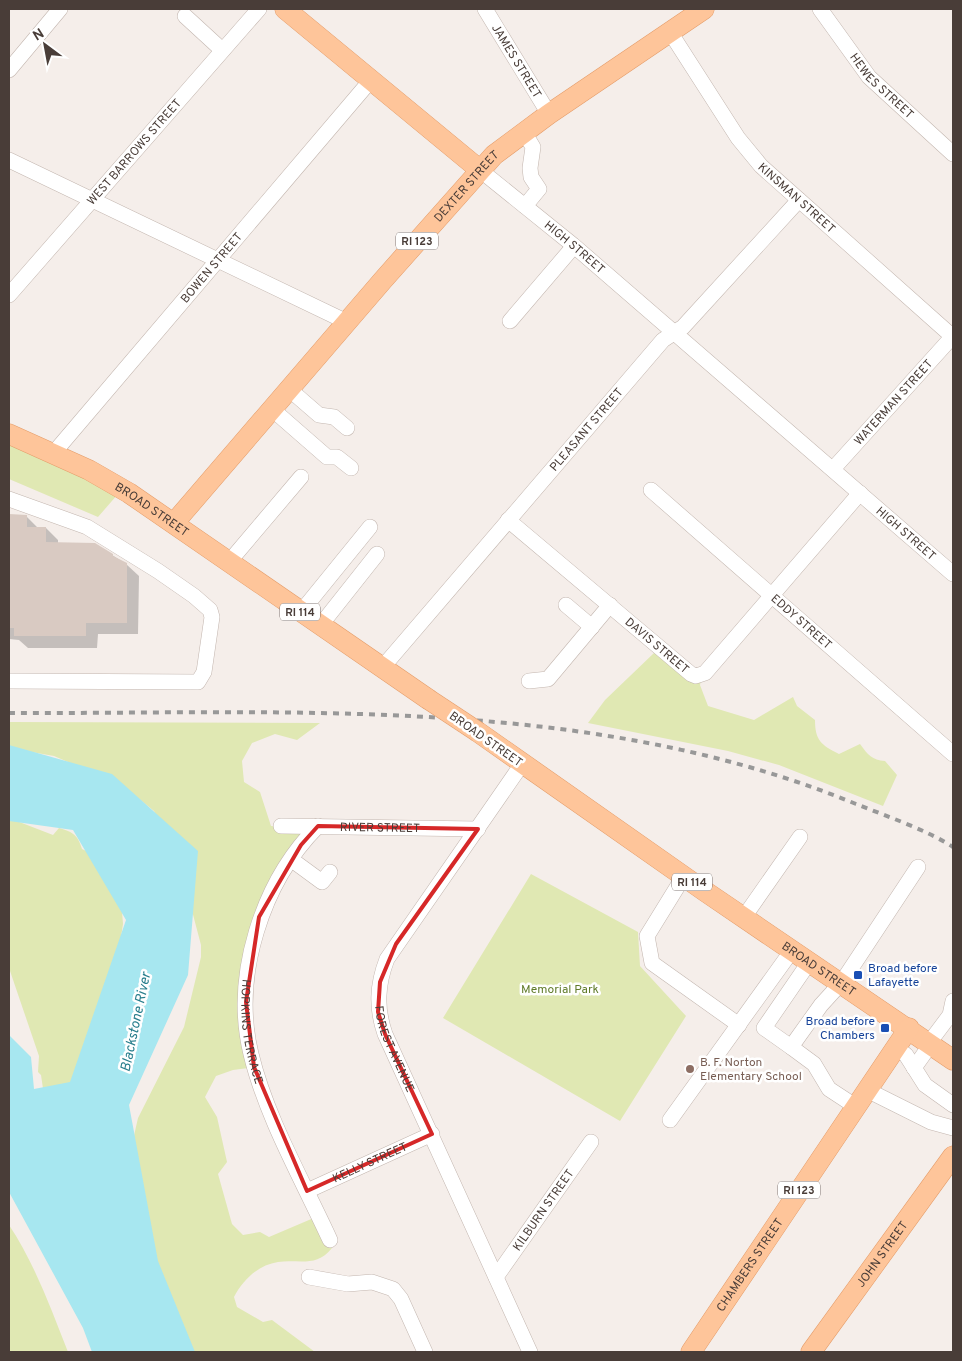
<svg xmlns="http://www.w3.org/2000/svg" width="962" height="1361" font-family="Overpass,sans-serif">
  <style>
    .green { fill: #e0e8b3 }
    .water { fill: #a7e7f0 }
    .shadow { fill: #0003 }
    .building { fill: #d9cac2 }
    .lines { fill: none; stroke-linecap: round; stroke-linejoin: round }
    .minor-casing { stroke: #c3b6af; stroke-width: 16 }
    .major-casing { stroke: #e49c69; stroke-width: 21 }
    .minor { stroke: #fff; stroke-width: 15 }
    .major { stroke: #fec59a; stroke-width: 20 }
    .rail { stroke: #989898; stroke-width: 4; stroke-dasharray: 6 6; stroke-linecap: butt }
    .major-bridge-casing { stroke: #e49c69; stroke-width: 21; stroke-linecap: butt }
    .major-bridge { stroke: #fec59a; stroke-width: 20 }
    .marked { fill: none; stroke: #d62828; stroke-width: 4; stroke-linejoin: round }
    .transit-dot { fill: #1a4fb4; stroke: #fff; stroke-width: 2 }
    .education-dot { fill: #8d6e63; stroke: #fff; stroke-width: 2 }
    .labels { text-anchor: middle; stroke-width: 5; stroke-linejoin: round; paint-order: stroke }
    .shield { fill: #fff; stroke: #807774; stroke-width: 1 }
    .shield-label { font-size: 11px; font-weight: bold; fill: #493d38 }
    .street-label { font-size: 12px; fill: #493d38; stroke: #fff }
    .transit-label { font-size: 12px; fill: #164399; stroke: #fff; text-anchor: start }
    .park-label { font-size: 12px; fill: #607b2a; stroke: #fff }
    .education-label { font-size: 12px; fill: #785e54; stroke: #fff; text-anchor: start }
    .water-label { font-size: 14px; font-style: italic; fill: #287e8c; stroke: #fff }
  </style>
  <rect width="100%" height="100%" fill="#f5eeea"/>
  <path class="green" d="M9,438L118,494L98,517L9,479Z
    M654,653L702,677L700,685L708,706L754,720L793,697L797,706L815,720C815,740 821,745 839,754L860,744C868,755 872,760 885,761L897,775L883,806L779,765L728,751L588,723L605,700Z
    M9,722L320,723L297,740L275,734L252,743L242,761L244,782L260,792L271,826L307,828L261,918L246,997L256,1067L233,1070L216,1076L205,1097L217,1117L227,1162L218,1174L232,1224L243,1235L260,1232L269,1237L316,1217L319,1219L332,1248C316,1268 299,1259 278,1262C258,1265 243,1280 234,1297L237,1307L263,1322L272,1320L315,1352H190L133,1241V1140L138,1118L184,1027L201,957V945L176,850L154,811L132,793L96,774L54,756L9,748Z
    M9,818L53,835L59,828C73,832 78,835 82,849L92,854L120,887L123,924L113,989L71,1087L46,1109L41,1075L38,1072L39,1056L9,968Z
    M531,874L638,932L640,966L686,1016L620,1121L443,1018Z
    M9,1225C35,1264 51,1309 68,1352H9Z"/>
  <path class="water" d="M9,745L112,774L198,851L188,975L129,1105L158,1261L195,1352H92L83,1328L9,1192V1035L31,1057L34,1089L70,1082L126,920L73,830L9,821Z"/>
  <path class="shadow" d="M9,516H26L38,528H46L58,540V544L112,555L126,564L139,576L138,634H98L97,648H28L19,640L9,639Z"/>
  <path class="building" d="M9,514L27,515V527H46V542L95,543L113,554V556L127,563V623H86V636H14V628H9Z"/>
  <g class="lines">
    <g class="minor-casing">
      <g id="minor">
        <path id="s1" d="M485,9L549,114"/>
        <path id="s2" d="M820,9L869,77L953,154"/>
        <path d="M185,16L222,50"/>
        <path id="s3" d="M670,32L738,138L761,166L953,337"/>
        <path d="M9,70L60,9"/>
        <path d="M524,132L533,147L530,168L531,177L539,189L525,206"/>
        <path d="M9,160L347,322"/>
        <path id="s4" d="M480,170L573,245L953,574"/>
        <path id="s5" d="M9,295L259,9"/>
        <path d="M510,321L574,246"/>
        <path d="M289,389L319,415L334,417L347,428"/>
        <path d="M272,409L327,457H337L351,468"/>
        <path id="s6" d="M52,455L371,80"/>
        <path id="s7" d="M833,469L953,336"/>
        <path id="s8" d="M651,490L953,754"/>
        <path d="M9,499L87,527L158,571L194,596L210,610L212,617L204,672L198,682L9,681"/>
        <path id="s9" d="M508,520L691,674L696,676L705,673L860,493"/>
        <path d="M229,562L301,477"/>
        <path d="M566,605L592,627"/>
        <path d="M301,612L370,527"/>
        <path d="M320,626L377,554"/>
        <path id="s10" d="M382,668L663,340L683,327L799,200"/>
        <path d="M529,681L548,679L610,605"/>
        <path id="s11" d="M522,764L387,959C377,985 376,1008 385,1034L530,1352"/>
        <path id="s12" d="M281,826L478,829"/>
        <path id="s13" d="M318,826C262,882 232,976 251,1054C266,1117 303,1181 330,1240"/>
        <path d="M292,860L322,882L330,872"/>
        <path d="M684,876L647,936L652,963L739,1025"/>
        <path d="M744,917L800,837"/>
        <path d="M929,1043L950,1015L953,1001"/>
        <path d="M791,1047L764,1028L810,961"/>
        <path d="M896,1047L906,1055L925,1085L953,1105"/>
        <path d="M914,1068L931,1044"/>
        <path d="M867,1090L931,1122L953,1128"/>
        <path d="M855,1106L829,1089L814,1064L791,1047L821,1005L842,982L918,867"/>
        <path d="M670,1120L793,949"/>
        <path id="s14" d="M307,1191L432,1134"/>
        <path d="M309,1277L348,1284L372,1282L393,1289L401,1299L425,1352"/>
        <path id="s15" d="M496,1277L591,1142"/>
      </g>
    </g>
    <g class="major-casing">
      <g id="major">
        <path d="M285,9L480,170"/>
        <path id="s16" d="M9,434L89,470L129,493L428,699"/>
        <path id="s17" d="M174,523L383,280L494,155L549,114L704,9"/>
        <path id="s18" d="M478,732L706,892L953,1060"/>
        <path id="s19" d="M691,1352L909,1028"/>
        <path id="s20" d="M811,1352L953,1156"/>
      </g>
    </g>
    <use href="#minor" class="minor"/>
    <use href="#major" class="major"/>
    <path class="rail" d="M9,713C291,714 589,694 856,804C886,816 927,830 953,847"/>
    <g class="major-bridge-casing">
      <path id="major-bridge" d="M428,699L478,732"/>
    </g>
    <use href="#major-bridge" class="major-bridge"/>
  </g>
  <path class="marked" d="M318,826L478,829L396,944L380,982L378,1012L385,1034L432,1134L307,1191L254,1067L246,1002L259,917L301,845Z"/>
  <g class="transit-dot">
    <rect x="853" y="970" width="10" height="10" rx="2.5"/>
    <rect x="880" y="1023" width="10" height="10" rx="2.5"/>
  </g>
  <circle class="education-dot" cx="690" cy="1069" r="5"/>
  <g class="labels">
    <g class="shield">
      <rect x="396" y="232.5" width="42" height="17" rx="4"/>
      <rect x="280" y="603.5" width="40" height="17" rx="4"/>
      <rect x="672" y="873.5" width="40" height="17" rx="4"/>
      <rect x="778" y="1181.5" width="42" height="17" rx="4"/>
    </g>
    <g class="shield-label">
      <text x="417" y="245">RI 123</text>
      <text x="300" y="616">RI 114</text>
      <text x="692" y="886">RI 114</text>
      <text x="799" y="1194">RI 123</text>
    </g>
    <g class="street-label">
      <text dy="4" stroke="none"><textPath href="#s1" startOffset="61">JAMES STREET</textPath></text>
      <text dy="4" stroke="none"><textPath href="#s2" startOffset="99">HEWES STREET</textPath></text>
      <text dy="4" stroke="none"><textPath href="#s5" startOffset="190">WEST BARROWS STREET</textPath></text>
      <text dy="4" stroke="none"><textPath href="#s17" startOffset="446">DEXTER STREET</textPath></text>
      <text dy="4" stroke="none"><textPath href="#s3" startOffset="210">KINSMAN STREET</textPath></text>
      <text dy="4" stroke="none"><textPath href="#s4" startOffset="122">HIGH STREET</textPath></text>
      <text dy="4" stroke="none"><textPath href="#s6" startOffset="246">BOWEN STREET</textPath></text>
      <text dy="4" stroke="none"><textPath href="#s7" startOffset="90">WATERMAN STREET</textPath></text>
      <text dy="4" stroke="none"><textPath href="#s10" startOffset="314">PLEASANT STREET</textPath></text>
      <text dy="4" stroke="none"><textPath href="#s16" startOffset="162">BROAD STREET</textPath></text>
      <text dy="4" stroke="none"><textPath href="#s4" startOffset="560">HIGH STREET</textPath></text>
      <text dy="4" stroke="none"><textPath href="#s8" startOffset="200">EDDY STREET</textPath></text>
      <text dy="4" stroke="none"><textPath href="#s9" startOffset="195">DAVIS STREET</textPath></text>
      <text transform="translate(486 739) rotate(35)" y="4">BROAD STREET</text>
      <text dy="4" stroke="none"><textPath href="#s12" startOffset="99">RIVER STREET</textPath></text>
      <text dy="4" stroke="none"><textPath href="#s18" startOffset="415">BROAD STREET</textPath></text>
      <text dy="4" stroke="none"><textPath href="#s13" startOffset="225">HOPKINS TERRACE</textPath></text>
      <text dy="4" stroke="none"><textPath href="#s11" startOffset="331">FOREST AVENUE</textPath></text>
      <text dy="4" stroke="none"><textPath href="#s14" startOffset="69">KELLY STREET</textPath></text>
      <text dy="4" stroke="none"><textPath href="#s15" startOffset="82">KILBURN STREET</textPath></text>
      <text dy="4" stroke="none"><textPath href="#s20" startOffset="121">JOHN STREET</textPath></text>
      <text dy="4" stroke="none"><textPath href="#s19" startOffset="105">CHAMBERS STREET</textPath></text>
    </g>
    <g class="transit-label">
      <text x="868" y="972">Broad before<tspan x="868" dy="14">Lafayette</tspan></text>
      <text x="875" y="1025" text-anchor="end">Broad before<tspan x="875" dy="14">Chambers</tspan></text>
    </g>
    <g class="park-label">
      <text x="560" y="993">Memorial Park</text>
    </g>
    <g class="education-label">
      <text x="700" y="1066">B. F. Norton<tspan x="700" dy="14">Elementary School</tspan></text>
    </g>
    <g class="water-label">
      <text transform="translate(135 1022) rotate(-78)" y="5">Blackstone River</text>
    </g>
  </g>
  <rect width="962" height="1361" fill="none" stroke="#493d38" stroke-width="20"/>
  <g transform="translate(45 45) rotate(328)" stroke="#ffffff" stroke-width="4" paint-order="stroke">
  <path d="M0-4L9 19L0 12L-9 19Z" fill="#493d38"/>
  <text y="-8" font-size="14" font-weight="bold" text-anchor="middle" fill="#493d38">N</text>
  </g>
</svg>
